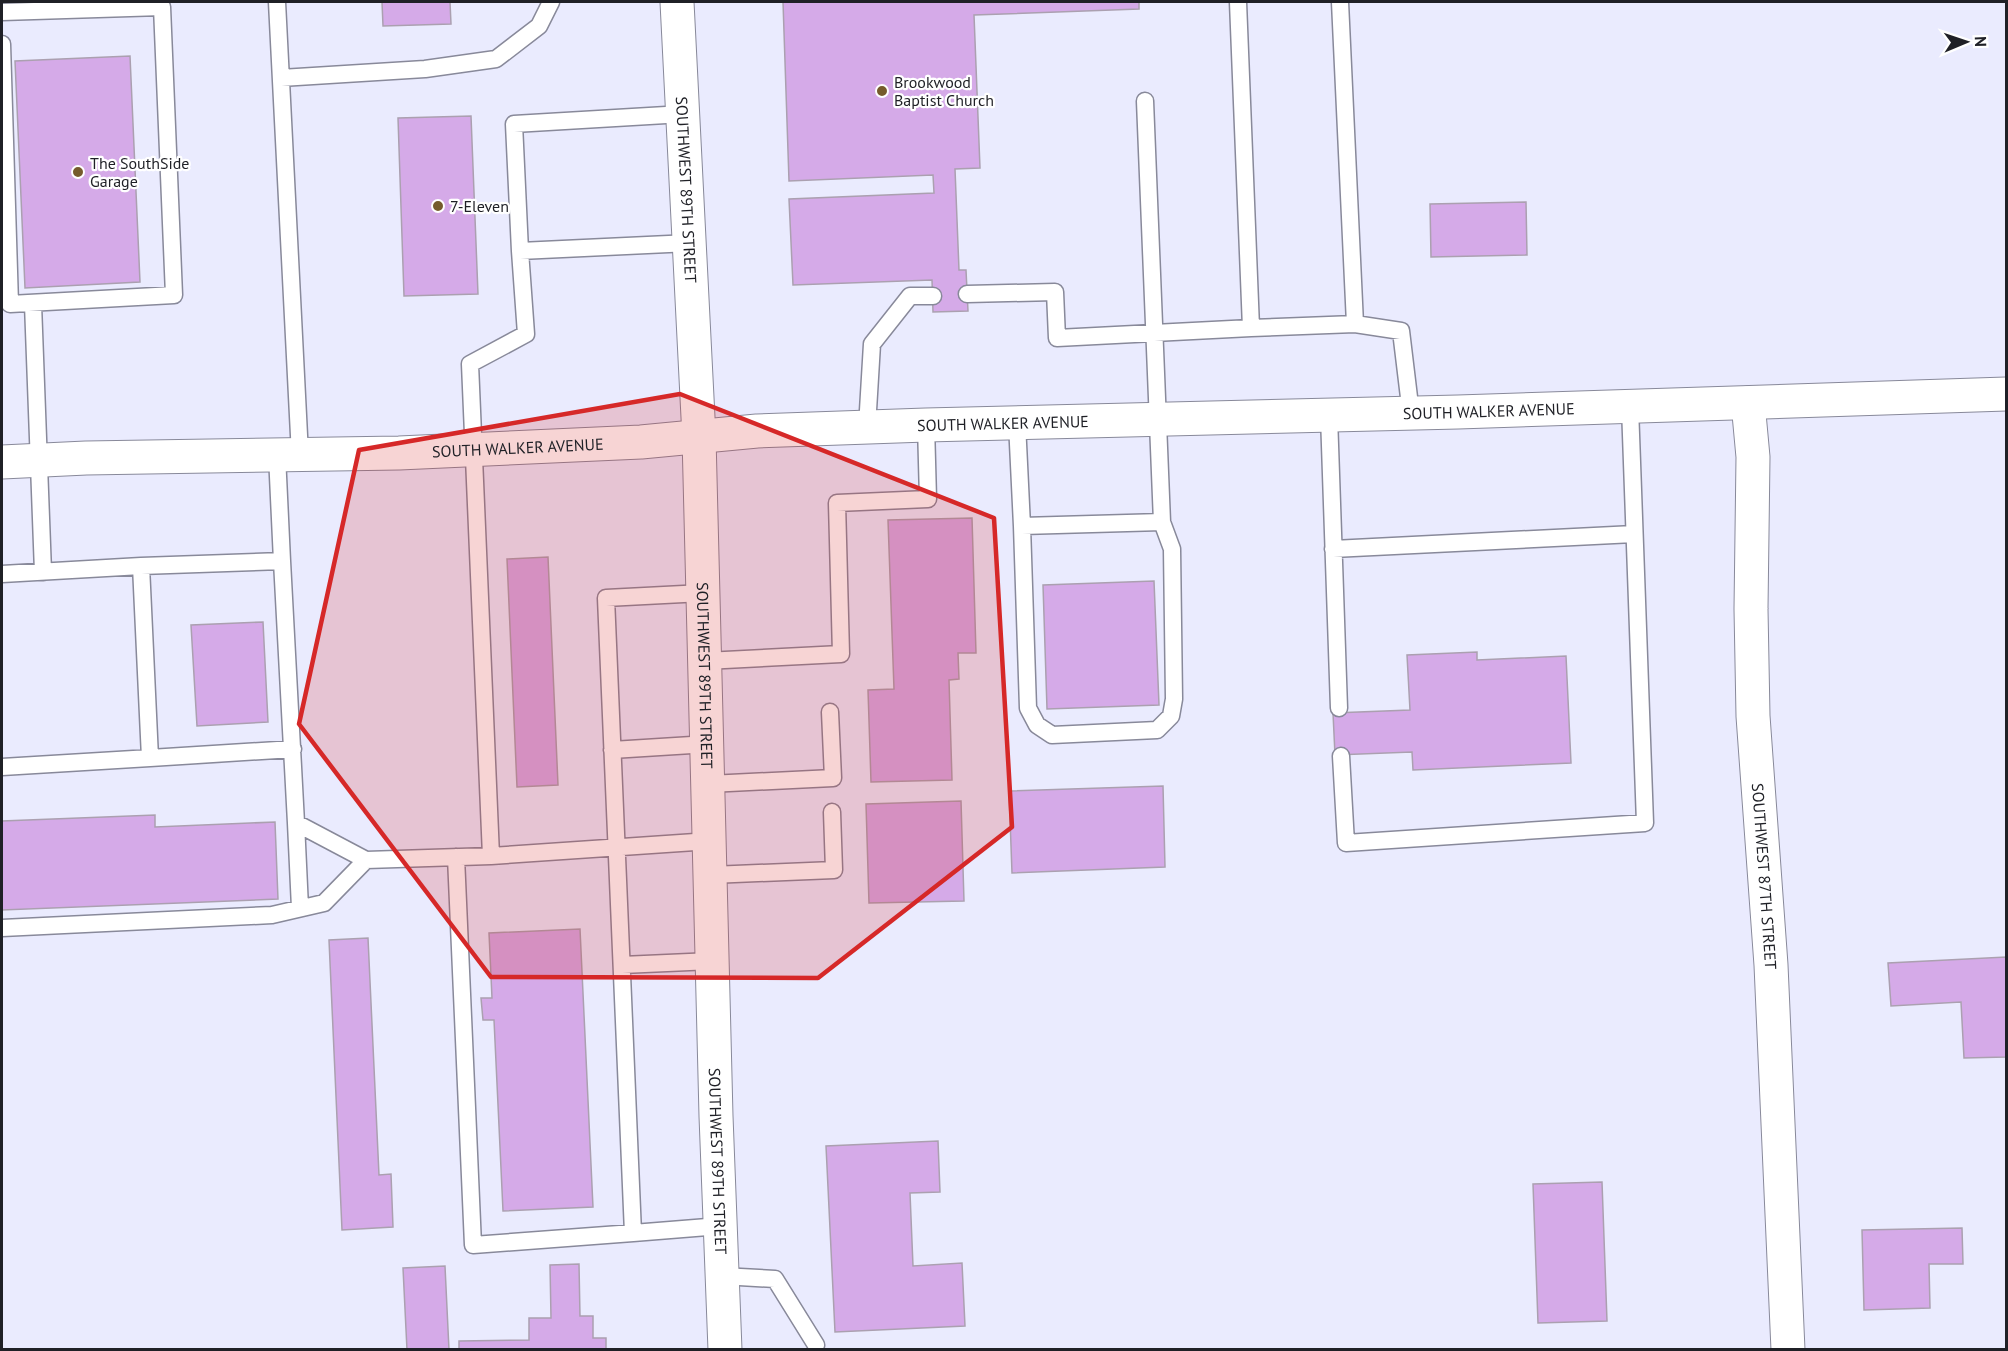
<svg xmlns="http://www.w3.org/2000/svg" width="2008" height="1351" font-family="'PT Sans',sans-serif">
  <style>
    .building { fill: #d5aae8; stroke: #aba0b0; stroke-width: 1.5 }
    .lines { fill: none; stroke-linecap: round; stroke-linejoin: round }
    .lane-casing { stroke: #88899a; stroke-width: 19 }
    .street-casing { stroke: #88899a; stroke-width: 35 }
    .secondary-casing { stroke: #88899a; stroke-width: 35 }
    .lane { stroke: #fff; stroke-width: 16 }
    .street { stroke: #fff; stroke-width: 33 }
    .secondary { stroke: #fff; stroke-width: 33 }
    .marked { fill: #d62828; fill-opacity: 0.2; stroke: #d62828; stroke-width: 4.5; stroke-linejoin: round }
    .poi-dot { fill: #755b2c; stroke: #fff; stroke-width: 2 }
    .labels { text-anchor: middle; stroke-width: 4.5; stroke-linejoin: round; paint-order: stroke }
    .poi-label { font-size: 16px; fill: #1f2026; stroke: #fff; text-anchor: start }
    .street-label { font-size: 16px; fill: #1f2026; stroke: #fff }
  </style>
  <rect width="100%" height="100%" fill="#eaebfe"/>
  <path class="building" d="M382,2H450L451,24L383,26Z
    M783,2H1139V9L974,15L980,168L955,169L959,270H966L968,311L933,312L932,280L793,285L789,199L934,193L933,175L789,181Z
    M130,56L140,282L25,288L15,61Z
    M471,116L478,294L404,296L398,118Z
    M1526,202L1527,255L1431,257L1430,204Z
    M972,518L976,653H958L959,679L949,680L952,780L871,782L868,690L894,689L888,520Z
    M548,557L558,785L517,787L507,559Z
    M1154,581L1159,705L1047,709L1043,585Z
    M263,622L268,722L197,726L191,625Z
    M1477,652V660L1566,656L1571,763L1413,770L1412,752L1335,755L1333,713L1410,710L1407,655Z
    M1163,786L1165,867L1012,873L1009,791Z
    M961,801L964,901L869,903L866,804Z
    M155,815V827L275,822L278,899L2,910V821Z
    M580,929L593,1207L503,1211L494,1020H483L481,998H492L489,933Z
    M368,938L379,1175L391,1174L393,1227L342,1230L329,940Z
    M2006,957V1057L1964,1058L1961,1002L1891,1006L1888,963Z
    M938,1141L940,1192L910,1193L913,1266L962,1263L965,1326L835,1332L826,1146Z
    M1602,1182L1607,1321L1538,1323L1533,1184Z
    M1962,1228L1963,1264H1929L1930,1308L1864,1310L1862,1230Z
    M579,1264L580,1316H593V1338H606V1350H459V1341L529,1340V1318H551L550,1265Z
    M445,1266L449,1350H407L403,1268Z"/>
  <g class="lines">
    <g class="lane-casing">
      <path id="lane" d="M277,2L300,455
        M1340,2L1355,324
        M2,12L162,7L174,295L10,304L2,44
        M281,78L425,69L496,59L539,26L551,2
        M683,114L514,124L520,251L690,243
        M967,294L1055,292L1057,338L1251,328L1238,2
        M33,304L43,572
        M1251,328L1355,324L1401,331L1411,414
        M1329,416L1339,708
        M1017,423L1022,526L1162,522
        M867,427L872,344L910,296H933
        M1022,526L1028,708L1037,725L1052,735L1157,730L1171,716L1174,699L1172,549L1162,522L1145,101
        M1333,549L1634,534
        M282,561L296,823L366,860
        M141,566L282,561L277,455
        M2,574L141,566L150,758L2,767
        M703,593L606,598L633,1233L720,1226
        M705,661L841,654L837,503L928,499L926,425
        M612,750L708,744
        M1341,756L1346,843L1645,823L1630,407
        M150,758L293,749
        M709,784L833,778L830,712
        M296,823L300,908
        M491,856L710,841
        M456,857L473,1245L633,1233
        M711,875L834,870L832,812
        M2,928L272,915L324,903L366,860L491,856L470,364L526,334L520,251
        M622,965L712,961
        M722,1276L775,1279L816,1345"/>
    </g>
    <g class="street-casing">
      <g id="street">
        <path id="s1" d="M1748,403L1753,457L1751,609L1753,716L1771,965L1788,1350"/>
      </g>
    </g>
    <g class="secondary-casing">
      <g id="secondary">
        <path id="s2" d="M677,2L699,437L716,1116L725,1350"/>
        <path id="s3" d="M2,462L86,458L399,453L641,442L757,431L926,425L1458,412L2006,394"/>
      </g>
    </g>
    <use href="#lane" class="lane"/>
    <use href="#street" class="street"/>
    <use href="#secondary" class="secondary"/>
  </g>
  <path class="marked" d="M680,394L994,518L1012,827L818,978L491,977L299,724L359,450Z"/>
  <g class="poi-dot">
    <circle cx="882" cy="91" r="6"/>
    <circle cx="78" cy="172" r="6"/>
    <circle cx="438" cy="206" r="6"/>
  </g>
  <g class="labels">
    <g class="poi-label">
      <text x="894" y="88">Brookwood<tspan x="894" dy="18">Baptist Church</tspan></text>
      <text x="90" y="169">The SouthSide<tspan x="90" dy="18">Garage</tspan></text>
      <text x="450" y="212">7-Eleven</text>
    </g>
    <g class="street-label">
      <text dy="6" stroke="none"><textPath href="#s2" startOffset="188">SOUTHWEST 89TH STREET</textPath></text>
      <text dy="6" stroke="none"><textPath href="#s3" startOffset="1488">SOUTH WALKER AVENUE</textPath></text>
      <text dy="6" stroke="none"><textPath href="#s3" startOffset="1002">SOUTH WALKER AVENUE</textPath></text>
      <text dy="6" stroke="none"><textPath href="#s3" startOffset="516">SOUTH WALKER AVENUE</textPath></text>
      <text dy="6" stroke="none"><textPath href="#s2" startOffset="674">SOUTHWEST 89TH STREET</textPath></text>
      <text dy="6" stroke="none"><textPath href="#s1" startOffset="474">SOUTHWEST 87TH STREET</textPath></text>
      <text dy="6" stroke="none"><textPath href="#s2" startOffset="1160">SOUTHWEST 89TH STREET</textPath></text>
    </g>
  </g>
  <rect width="2008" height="1351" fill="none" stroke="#1f2026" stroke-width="6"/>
  <g transform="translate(1966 42) rotate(88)" stroke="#ffffff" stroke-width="4.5" paint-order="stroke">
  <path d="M0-4.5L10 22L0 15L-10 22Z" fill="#1f2026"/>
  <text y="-9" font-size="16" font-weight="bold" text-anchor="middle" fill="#1f2026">N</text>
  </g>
</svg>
